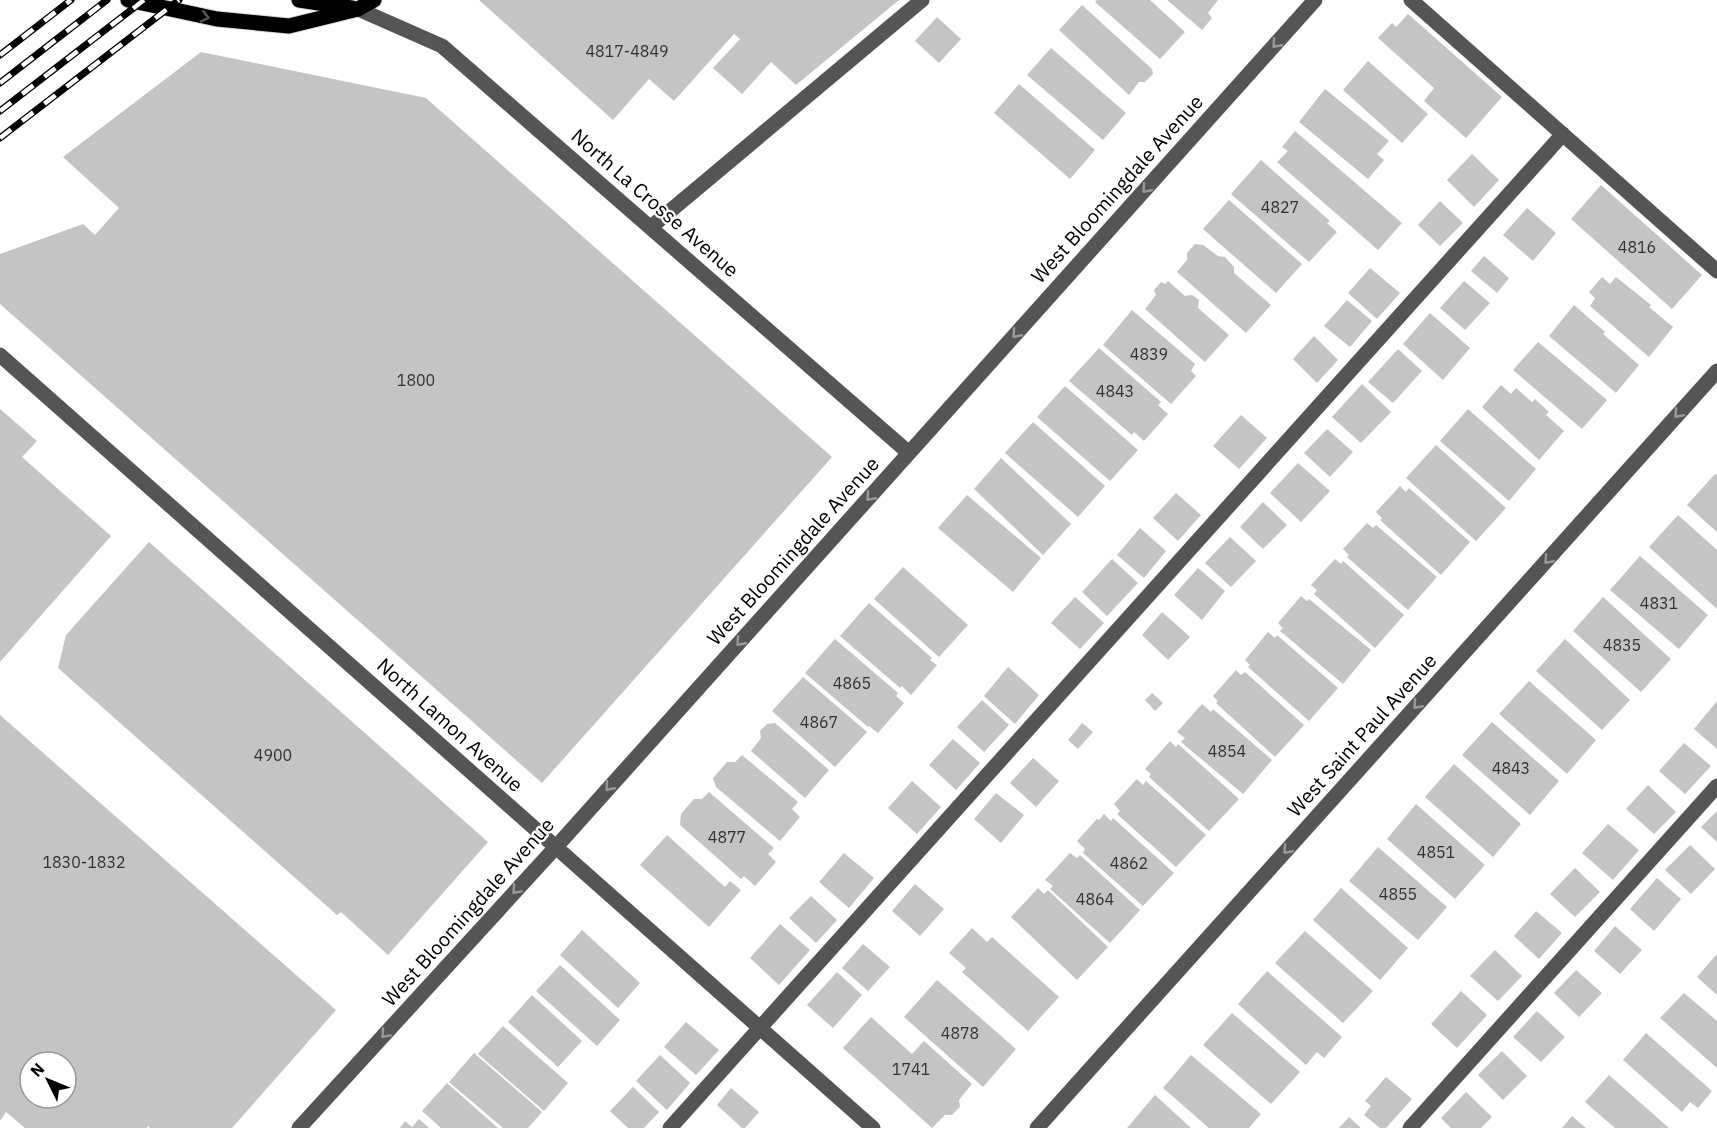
<svg xmlns="http://www.w3.org/2000/svg" width="1717" height="1128" font-family="'IBM Plex Sans',sans-serif">
  <style>
    .building { fill: #c4c4c4; fill-rule: evenodd }
    .lines { fill: none; stroke-linecap: round; stroke-linejoin: round }
    .major-casing { stroke: #dbdbdb; stroke-width: 17 }
    .minor { stroke: #555; stroke-width: 15 }
    .major { stroke: #000; stroke-width: 15 }
    .rail-casing { stroke: #000; stroke-width: 7 }
    .rail { stroke: #fff; stroke-width: 4.5; stroke-dasharray: 14; stroke-linecap: butt }
    .oneway { stroke: #595959 }
    .oneway2 { stroke: #999 }
    .labels { text-anchor: middle; stroke-width: 4.5; stroke-linejoin: round; paint-order: stroke }
    .number-label { font-size: 16px; fill: #313131 }
    .street-label { font-size: 20px; fill: #000; stroke: #fff }
  </style>
  <rect width="100%" height="100%" fill="#fff"/>
  <path class="building" d="M479,0H899L796,85L771,62L742,94L713,68L740,39L734,34L674,101L649,79L613,120Z
    M1097,0H1150L1185,32L1160,59L1095,2Z
    M1167,0H1218L1208,13L1212,18L1202,30Z
    M1082,5L1152,69L1153,74L1145,82H1139L1129,95L1059,30Z
    M1408,14L1502,97L1466,138L1424,101L1434,88L1378,38L1392,23L1396,27Z
    M937,17L961,39L939,63L915,41Z
    M1051,48L1126,113L1103,140L1027,75Z
    M201,52L426,98L832,457L542,783L0,304V254L83,224L95,235L119,208L63,157Z
    M1368,61L1428,114L1402,143L1343,90Z
    M1019,84L1095,150L1070,179L994,113Z
    M1325,89L1389,141L1377,154L1384,160L1368,179L1299,122Z
    M1295,131L1402,223L1378,250L1277,162L1288,151L1282,147Z
    M1472,154L1499,180L1474,207L1447,180Z
    M1261,160L1330,221L1327,223L1337,232L1309,262L1231,194Z
    M1601,185L1702,275L1672,309L1571,219Z
    M1229,200L1302,264L1276,293L1203,229Z
    M1440,201L1463,223L1440,246L1418,225Z
    M1527,208L1556,233L1533,261L1503,235Z
    M1195,244L1203,245L1218,256L1225,257L1234,267V273L1271,305L1246,333L1177,272L1187,260V253Z
    M1484,256L1509,278L1497,293L1471,271Z
    M1370,268L1400,293L1377,319L1348,293Z
    M1602,277L1610,284L1616,277L1651,305L1649,307L1673,327L1649,357L1590,306L1595,298L1589,292Z
    M1168,281L1185,296L1192,295L1199,300L1198,308L1229,335L1205,362L1145,309L1156,295L1154,290L1161,282L1165,284Z
    M1464,281L1490,303L1465,330L1440,308Z
    M1347,300L1372,321L1350,347L1324,326Z
    M1574,305L1605,332L1603,334L1639,365L1616,393L1549,336Z
    M1132,310L1195,364L1191,371L1196,376L1171,404L1103,345Z
    M1430,313L1470,348L1443,380L1403,344Z
    M1314,336L1338,360L1317,383L1293,359Z
    M1538,342L1607,400L1582,429L1513,370Z
    M1099,348L1161,402L1158,405L1168,414L1144,441L1134,432L1132,435L1069,381Z
    M1398,349L1422,371L1393,403L1368,382Z
    M1362,384L1391,412L1361,443L1332,417Z
    M1501,385L1511,394L1516,388L1532,402L1535,399L1549,412L1546,415L1564,431L1539,460L1482,407Z
    M1065,386L1138,450L1110,481L1037,417Z
    M0,409L37,441L22,457L111,536L0,662Z
    M1468,409L1536,469L1509,501L1440,441Z
    M1241,415L1267,438L1239,469L1213,446Z
    M1033,422L1105,486L1078,517L1005,453Z
    M1327,429L1353,452L1330,477L1304,453Z
    M1436,445L1506,508L1476,541L1406,478Z
    M1001,458L1071,524L1043,555L974,489Z
    M1298,463L1330,491L1301,522L1270,493Z
    M1715,474L1717,475V532L1687,505Z
    M1400,486L1406,492L1409,488L1470,542L1441,575L1380,520L1382,518L1376,512Z
    M1176,493L1201,515L1178,541L1153,518Z
    M967,495L1041,558L1013,592L938,528Z
    M1263,502L1287,525L1263,549L1240,527Z
    M1678,515L1717,550V609L1649,547Z
    M1367,523L1373,528L1376,525L1437,577L1408,610L1347,557L1349,555L1343,549Z
    M1140,528L1166,551L1144,578L1117,555Z
    M1230,537L1256,561L1231,587L1205,563Z
    M149,542L488,842L388,955L341,912L337,915L58,668L66,635Z
    M1640,556L1708,615L1679,649L1610,590Z
    M1112,559L1138,583L1107,616L1082,592Z
    M1335,559L1341,564L1343,561L1404,615L1375,648L1314,594L1317,590L1311,585Z
    M903,567L968,625L939,657L874,599Z
    M1198,568L1225,591L1202,620L1174,595Z
    M1301,596L1307,601L1309,599L1371,650L1343,684L1280,631L1283,628L1278,623Z
    M1075,597L1104,623L1080,649L1051,623Z
    M1603,597L1671,659L1641,692L1573,631Z
    M869,603L932,658L930,660L937,665L911,695L902,686L900,688L840,636Z
    M1162,612L1190,637L1168,660L1142,635Z
    M1268,632L1275,638L1277,635L1338,688L1309,721L1248,667L1250,665L1245,660Z
    M835,639L898,693L896,696L904,703L878,733L869,726L868,727L805,673Z
    M1565,639L1630,700L1602,730L1536,671Z
    M1008,667L1039,695L1015,724L984,696Z
    M1236,670L1241,675L1245,672L1304,725L1275,757L1216,703L1218,701L1213,696Z
    M803,677L867,732L835,767L772,711Z
    M1529,681L1596,740L1567,774L1499,714Z
    M1152,693L1163,703L1155,711L1145,700Z
    M982,700L1009,725L984,752L957,727Z
    M1717,701V749L1694,729Z
    M1202,704L1211,712L1213,709L1272,760L1243,794L1181,742L1185,738L1177,732Z
    M0,715L336,1010L232,1128H150L148,1126L147,1128H25L6,1112L0,1121ZM30,1062H66V1098H30Z
    M1492,722L1559,781L1530,815L1462,755Z
    M775,723L829,770L805,798L751,751L761,738L760,731L767,724Z
    M1082,723L1093,732L1078,749L1068,740Z
    M953,739L980,763L956,790L929,765Z
    M1170,741L1176,747L1178,744L1239,799L1209,831L1149,777L1151,774L1145,769Z
    M1684,743L1711,766L1685,794L1659,771Z
    M742,755L798,802L792,809L800,817L780,841L716,787L713,778L727,762H735Z
    M1033,758L1059,781L1036,807L1010,783Z
    M1454,764L1521,824L1493,857L1425,797Z
    M1137,779L1143,785L1146,781L1206,835L1176,867L1117,814L1120,811L1114,804Z
    M912,781L941,807L917,834L888,808Z
    M1648,785L1676,812L1654,834L1626,809Z
    M709,792L774,848L768,854L776,862L755,886L744,876L741,879L680,825L681,814L694,799H702Z
    M996,793L1024,815L1001,843L974,819Z
    M1416,804L1485,865L1455,899L1387,839Z
    M1717,811V842L1701,827Z
    M1104,814L1111,821L1113,818L1174,873L1143,906L1083,853L1085,849L1077,841L1097,819L1099,820Z
    M1608,824L1639,850L1613,880L1582,853Z
    M667,835L725,887L730,881L741,890L709,927L640,865Z
    M1690,845L1715,869L1691,894L1665,870Z
    M1378,847L1447,907L1418,940L1349,881Z
    M844,853L874,878L849,908L819,882Z
    M1070,853L1077,858L1080,855L1140,910L1110,943L1050,889L1053,886L1045,880Z
    M1575,868L1600,892L1575,917L1550,894Z
    M1657,878L1681,899L1654,931L1630,909Z
    M915,884L944,909L920,936L892,911Z
    M1038,888L1044,894L1048,890L1108,947L1077,980L1011,917Z
    M1341,888L1408,948L1380,980L1313,920Z
    M811,896L837,920L816,943L789,918Z
    M1536,911L1562,933L1539,959L1514,936Z
    M780,924L810,950L779,985L750,958Z
    M1615,926L1642,950L1620,974L1594,951Z
    M972,928L987,942L992,937L1059,997L1028,1031L962,972L966,968L949,953Z
    M582,930L640,983L618,1008L560,955Z
    M1305,931L1373,991L1343,1023L1275,963Z
    M863,944L890,967L868,991L842,968Z
    M1495,950L1522,976L1498,1001L1470,976Z
    M1717,954V995L1697,977Z
    M560,965L620,1020L597,1046L536,991Z
    M1576,970L1602,993L1579,1017L1554,993Z
    M1267,971L1342,1037L1324,1058L1317,1052L1306,1065L1238,1004Z
    M837,972L862,995L833,1028L807,1005Z
    M937,980L1016,1049L983,1087L904,1017Z
    M1461,991L1487,1015L1457,1048L1431,1024Z
    M1684,993L1717,1021V1068L1660,1018Z
    M532,995L582,1041L558,1067L508,1022Z
    M1537,1011L1565,1037L1541,1062L1513,1037Z
    M1232,1013L1300,1072L1271,1104L1203,1045Z
    M871,1017L912,1054L924,1041L972,1084L959,1100L960,1107L952,1115H945L932,1128L843,1048Z
    M686,1022L719,1050L696,1075L664,1047Z
    M503,1026L568,1083L544,1111L478,1054Z
    M1646,1033L1712,1091L1698,1108L1690,1102L1682,1112L1623,1060Z
    M1502,1051L1527,1076L1503,1100L1478,1075Z
    M474,1053L542,1112L528,1128H503L449,1082Z
    M660,1055L690,1083L667,1110L636,1081Z
    M1191,1055L1261,1114L1249,1128H1209L1163,1088Z
    M1609,1075L1669,1128H1615L1585,1102Z
    M1386,1077L1412,1099L1386,1128H1380L1364,1115L1371,1106L1365,1101Z
    M447,1083L498,1128H441L422,1111Z
    M633,1087L659,1112L644,1128H628L610,1111Z
    M731,1088L759,1112L745,1128H742L717,1105Z
    M1466,1092L1492,1117L1481,1128H1451L1441,1118Z
    M1155,1095L1191,1128H1127Z
    M1572,1116L1586,1128H1562Z
    M1349,1117L1361,1128H1339Z
    M419,1119L429,1128H400L405,1121L412,1127Z"/>
  <g class="lines">
    <g class="major-casing">
      <path id="major" d="M128,0L217,19L289,26L358,9L374,0
        M299,0L352,8"/>
    </g>
    <path class="minor" d="M1411,0L1717,271
      M358,9L442,46L909,453
      M651,227L922,0
      M0,355L873,1128
      M299,1128L556,847L1315,0
      M670,1128L1563,134
      M1037,1128L1717,371
      M1410,1128L1717,786"/>
    <use href="#major" class="major"/>
    <g class="rail-casing">
      <path id="rail" d="M0,55L71,0
        M0,83L107,0
        M0,111L144,0
        M0,138L179,0"/>
    </g>
    <use href="#rail" class="rail"/>
  </g>
  <defs><path id="oneway-chevron" d="M-2-3.5L2.5 0L-2 3.5" fill="none" stroke-width="1.6" stroke-linecap="round" stroke-linejoin="round" transform="scale(1.5)"/></defs>
  <use class="oneway" href="#oneway-chevron" transform="translate(205 17) rotate(12)"/>
  <g class="oneway2">
    <use href="#oneway-chevron" transform="translate(1276 44) rotate(132)"/>
    <use href="#oneway-chevron" transform="translate(1146 189) rotate(132)"/>
    <use href="#oneway-chevron" transform="translate(1016 334) rotate(132)"/>
    <use href="#oneway-chevron" transform="translate(1678 414) rotate(132)"/>
    <use href="#oneway-chevron" transform="translate(870 497) rotate(132)"/>
    <use href="#oneway-chevron" transform="translate(1548 560) rotate(132)"/>
    <use href="#oneway-chevron" transform="translate(740 642) rotate(132)"/>
    <use href="#oneway-chevron" transform="translate(1417 705) rotate(132)"/>
    <use href="#oneway-chevron" transform="translate(609 787) rotate(132)"/>
    <use href="#oneway-chevron" transform="translate(1287 850) rotate(132)"/>
    <use href="#oneway-chevron" transform="translate(516 890) rotate(133)"/>
    <use href="#oneway-chevron" transform="translate(385 1034) rotate(133)"/>
  </g>
  <g class="labels">
    <g class="number-label">
      <text x="627" y="57">4817-4849</text>
      <text x="1280" y="213">4827</text>
      <text x="1637" y="253">4816</text>
      <text x="1149" y="360">4839</text>
      <text x="416" y="386">1800</text>
      <text x="1115" y="397">4843</text>
      <text x="1659" y="609">4831</text>
      <text x="1622" y="651">4835</text>
      <text x="852" y="689">4865</text>
      <text x="819" y="728">4867</text>
      <text x="1227" y="757">4854</text>
      <text x="273" y="761">4900</text>
      <text x="1511" y="774">4843</text>
      <text x="727" y="843">4877</text>
      <text x="1436" y="858">4851</text>
      <text x="84" y="868">1830-1832</text>
      <text x="1129" y="869">4862</text>
      <text x="1398" y="900">4855</text>
      <text x="1095" y="905">4864</text>
      <text x="960" y="1039">4878</text>
      <text x="911" y="1075">1741</text>
    </g>
    <g class="street-label">
      <text transform="translate(1117 189) rotate(-48)" y="7">West Bloomingdale Avenue</text>
      <text transform="translate(655 203) rotate(41)" y="7">North La Crosse Avenue</text>
      <text transform="translate(793 551) rotate(-48)" y="7">West Bloomingdale Avenue</text>
      <text transform="translate(450 725) rotate(42)" y="7">North Lamon Avenue</text>
      <text transform="translate(1362 735) rotate(-48)" y="7">West Saint Paul Avenue</text>
      <text transform="translate(468 912) rotate(-48)" y="7">West Bloomingdale Avenue</text>
    </g>
  </g>
  <g transform="translate(48 1080) rotate(313)"><circle r="28" fill="#ffffff" stroke="#999999" stroke-width="1.5"/>
  <path d="M0-4.5L10 22L0 15L-10 22Z" fill="#000000"/>
  <text y="-9" font-size="16" font-weight="bold" text-anchor="middle" fill="#000000">N</text>
  </g>
</svg>
